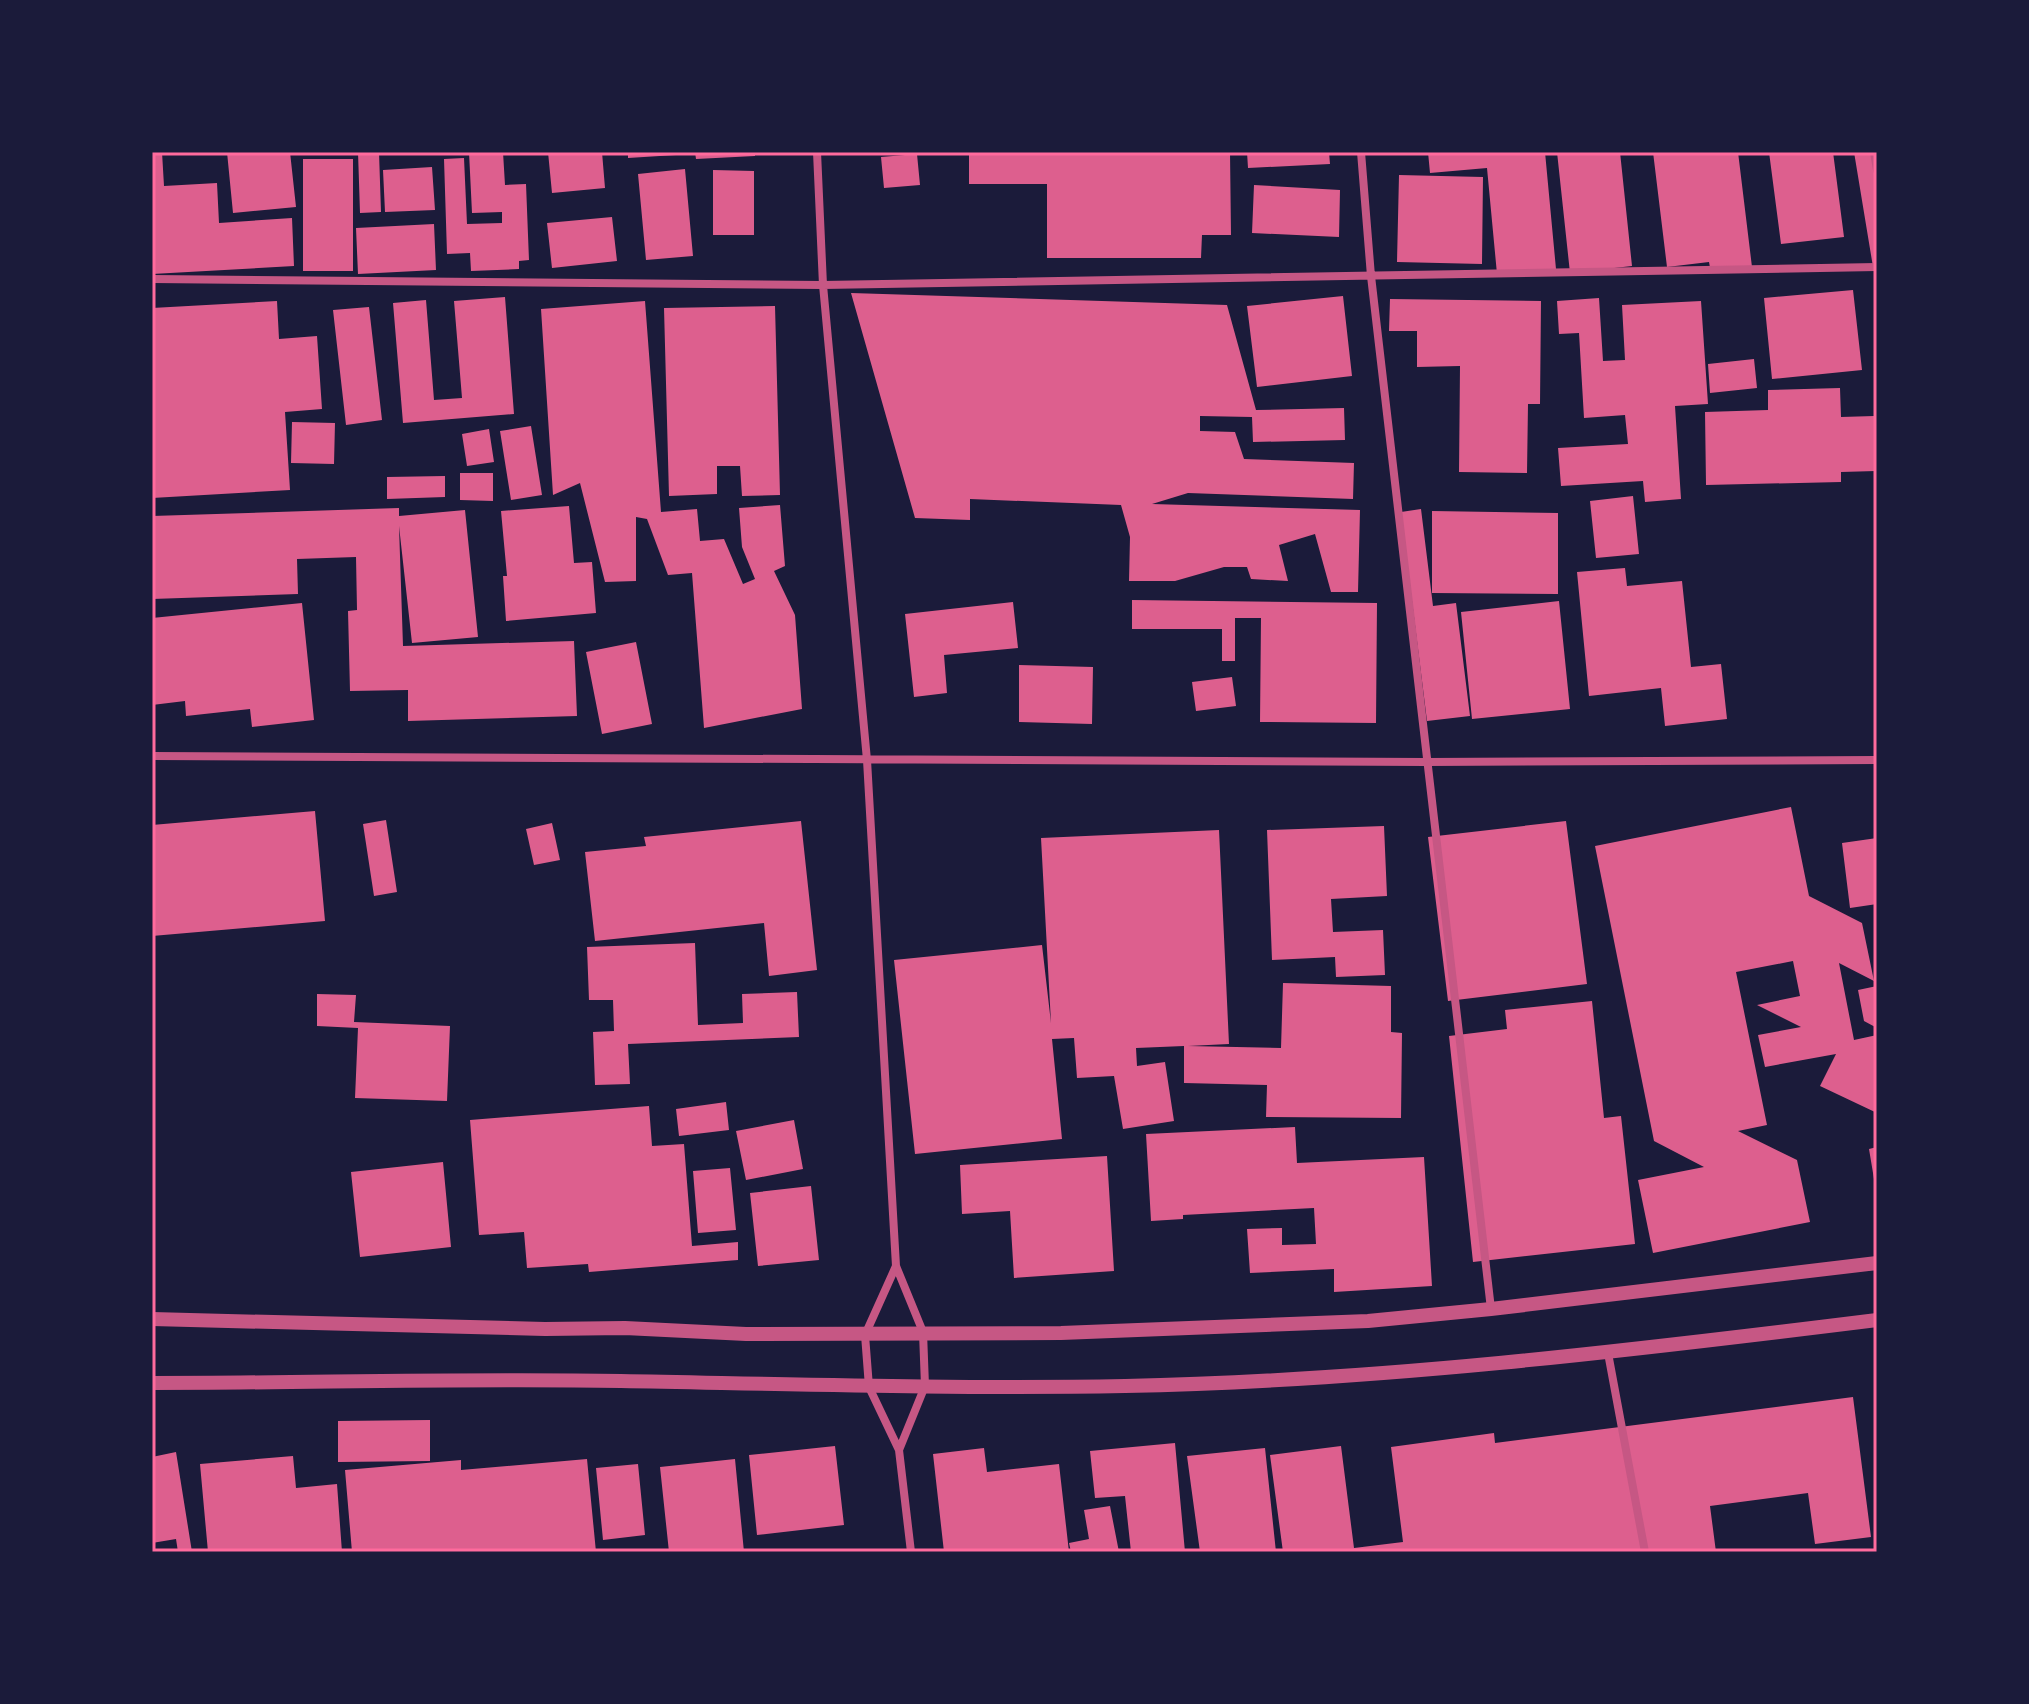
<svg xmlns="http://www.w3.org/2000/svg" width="2029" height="1704" font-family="'Golos Text',sans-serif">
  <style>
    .building { fill: #dd5f8e }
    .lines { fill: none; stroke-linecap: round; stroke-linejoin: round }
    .minor { stroke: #c65784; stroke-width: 8 }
    .tertiary { stroke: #c65784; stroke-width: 14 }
    .neatline { fill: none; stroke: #ff6b9d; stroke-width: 3 }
  </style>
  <rect width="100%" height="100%" fill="#1b1b3a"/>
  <path class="building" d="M152,152H162L164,186L217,183L219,223L292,218L294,266L152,274Z
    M227,152H290L296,207L233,213Z
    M358,152H379L381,212L360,213Z
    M469,152H503L505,185L526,184L529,260L519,261V269L471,271L470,253L447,254L444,159L464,158L467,224L502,223V212L472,213Z
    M548,152H602L605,188L552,193Z
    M628,152H692V154L628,158Z
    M695,152H755V156L696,159Z
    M969,152H1230L1231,235H1202L1201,258H1047V184H969Z
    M1247,152H1329L1330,164L1248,168Z
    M1428,152H1545L1556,269L1497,274L1487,168L1430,173Z
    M1557,152H1620L1632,266L1570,273Z
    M1653,152H1738L1752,267L1711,273L1709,262L1667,267Z
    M1769,152H1833L1844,237L1781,244Z
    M1854,152H1877V267H1873Z
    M917,154L920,185L884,188L881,157Z
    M303,159H353V271H303Z
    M432,167L435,210L385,212L383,170Z
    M685,169L693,256L646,260L638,174Z
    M713,170L754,171V235H713Z
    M1399,175L1483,177L1482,264L1397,262Z
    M1254,185L1340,190L1339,237L1252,233Z
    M612,217L617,261L552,268L547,223Z
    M434,224L436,270L358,274L356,228Z
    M1853,290L1862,370L1772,379L1764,298Z
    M851,293L1227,305L1256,410L1344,408L1345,440L1253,442L1252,417L1200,416V431L1235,432L1244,459L1354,463L1353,499L1188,493L1152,504L1360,510L1358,592H1331L1315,534L1279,545L1288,581L1251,579L1247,567H1224L1175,581H1129L1130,537L1121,505L970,499V520L915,518Z
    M1343,296L1352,376L1257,387L1247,306Z
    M505,297L514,414L403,423L393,303L426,300L434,400L462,398L454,301Z
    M1599,298L1603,361L1625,360L1622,305L1701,301L1708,404L1675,406L1681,499L1645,502L1643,481L1561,486L1558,448L1628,444L1625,415L1584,418L1579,333L1559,334L1557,301Z
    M1390,299L1541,301L1540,404H1528L1527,473L1459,472L1460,366L1417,367V331H1389Z
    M277,301L279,339L317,336L322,409L285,412L290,490L152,498V308Z
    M645,301L661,512L697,509L700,541L724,539L743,584L755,579L742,547L739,508L780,505L785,566L774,571L795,615L802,709L704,728L692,573L668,575L647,519L636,517V581L605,582L580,483L553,495L541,309Z
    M775,306L780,495L742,496L740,466H717V494L669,496L664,308Z
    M369,307L382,420L346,425L333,310Z
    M1754,359L1757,388L1710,393L1708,364Z
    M1840,388L1841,417L1874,416L1876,471L1841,472V482L1706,485L1705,412L1768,410V390Z
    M292,422L335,423L334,464L291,463Z
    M531,426L542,495L511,500L500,431Z
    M489,429L494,462L467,466L462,434Z
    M460,473H493V501L460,500Z
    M445,476V497L387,499V477Z
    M1633,496L1639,554L1596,558L1590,501Z
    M569,506L574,563L592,562L596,613L506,621L503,576H507L501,511Z
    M399,508V516L465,510L478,637L412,643L399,526L403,646L574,641L577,716L408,721V690L350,691L348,611L357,610L356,557L297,559L298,594L152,599V516Z
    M1421,509L1433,606L1456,603L1470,716L1427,721L1401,512Z
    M1432,511L1558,513V594L1432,593Z
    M1625,568L1627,586L1682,581L1691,667L1721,664L1727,719L1665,726L1661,688L1589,696L1577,572Z
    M1132,600L1377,603L1376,723L1260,722L1261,618H1235V661H1222V629H1132Z
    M1559,601L1570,709L1472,719L1461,612Z
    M1013,602L1018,648L944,655L947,693L914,697L905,614Z
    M302,603L314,720L252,727L250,709L186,716L185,701L152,705V618Z
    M636,642L652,724L602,734L586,652Z
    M1019,665L1093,667L1092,724L1019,722Z
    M1232,677L1236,706L1196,711L1192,682Z
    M1791,807L1809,896L1862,923L1874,981L1839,963L1854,1040L1877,1035V1113L1820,1086L1836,1054L1765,1067L1758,1035L1801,1027L1757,1005L1800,996L1793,961L1736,972L1767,1125L1738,1131L1797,1160L1810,1222L1653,1253L1638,1180L1704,1167L1654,1141L1595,846Z
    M315,811L325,921L152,936V825Z
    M386,820L397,892L374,896L363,824Z
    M801,821L817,970L769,976L764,923L595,941L585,852L646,846L644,837Z
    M1566,821L1587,984L1448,1001L1428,837Z
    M552,823L560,860L534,865L526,829Z
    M1384,826L1387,896L1331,899L1333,932L1383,930L1385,975L1336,977L1335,957L1272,960L1267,830Z
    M1219,830L1229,1044L1188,1046L1281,1048L1283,983L1391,986V1032L1402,1033L1401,1118L1266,1117L1267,1085L1184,1083V1046L1136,1048L1137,1066L1165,1062L1174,1121L1123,1129L1114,1076L1077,1078L1074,1038L1052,1039L1062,1139L915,1154L894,960L1042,945L1051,1023L1041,838Z
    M1877,838V904L1850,908L1842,843Z
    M695,943L698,1025L743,1023L742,994L797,992L799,1037L628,1044L630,1084L595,1085L593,1032L614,1031L613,1000H589L587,947Z
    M1877,986V1028L1864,1021L1858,990Z
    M317,994L356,995L354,1022L450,1026L447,1101L355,1098L358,1028L317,1026Z
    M1592,1001L1604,1118L1621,1116L1635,1244L1473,1262L1449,1036L1507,1029L1505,1010Z
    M726,1102L729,1130L679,1136L676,1109Z
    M649,1106L652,1146L684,1144L692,1246L738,1242V1260L589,1272L588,1264L527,1268L524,1232L479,1235L470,1120Z
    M794,1120L803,1169L746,1180L736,1131Z
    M1295,1127L1297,1163L1424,1157L1432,1286L1334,1292V1269L1250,1273L1247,1229L1282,1228V1245L1316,1244L1314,1208L1183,1215V1219L1151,1221L1146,1134Z
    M1877,1147V1185H1875L1869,1149Z
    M1107,1156L1114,1271L1014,1278L1010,1211L962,1214L960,1165Z
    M443,1162L451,1247L360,1257L351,1172Z
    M730,1168L736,1230L698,1233L693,1171Z
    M811,1186L819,1260L758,1266L750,1193Z
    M1853,1397L1871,1537L1815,1544L1808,1493L1710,1506L1716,1552H1283L1270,1455L1341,1446L1354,1548L1403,1542L1391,1447L1494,1433L1495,1443Z
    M430,1420V1461L338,1462V1421Z
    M1175,1443L1185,1552H1131L1125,1496L1095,1498L1090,1451Z
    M835,1446L844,1525L757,1535L749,1455Z
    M984,1448L987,1472L1059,1464L1069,1552H944L933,1454Z
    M1265,1448L1276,1552H1200L1187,1456Z
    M176,1452L192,1552H178L176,1539L152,1543V1457Z
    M293,1456L296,1488L337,1484L342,1552H208L200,1464Z
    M587,1459L596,1552H352L345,1470L461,1460V1470Z
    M735,1459L744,1552H669L660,1467Z
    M638,1464L645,1535L603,1540L596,1468Z
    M1110,1506L1119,1552H1071L1069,1543L1089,1539L1084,1510Z"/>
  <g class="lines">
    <path class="minor" d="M817,152L823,285L867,760L896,1266L923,1332L925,1386L899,1450
      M1361,152L1371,276L1491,1309
      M1874,152L1877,170
      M152,279L823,285L1877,267
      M152,756L1426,762L1877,760
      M896,1266L865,1335L869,1387L899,1450L911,1552
      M1608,1353L1645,1552"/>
    <path class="tertiary" d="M152,1319L545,1329L625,1328L746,1334L1061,1333L1368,1321L1491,1309L1877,1263
      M152,1383C308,1383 465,1378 621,1381C789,1384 957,1389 1125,1386C1377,1381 1627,1351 1877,1320"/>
  </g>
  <rect width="2029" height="1704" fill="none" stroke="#1b1b3a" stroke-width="308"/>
  <rect x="154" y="154" width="1721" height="1396" class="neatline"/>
</svg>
